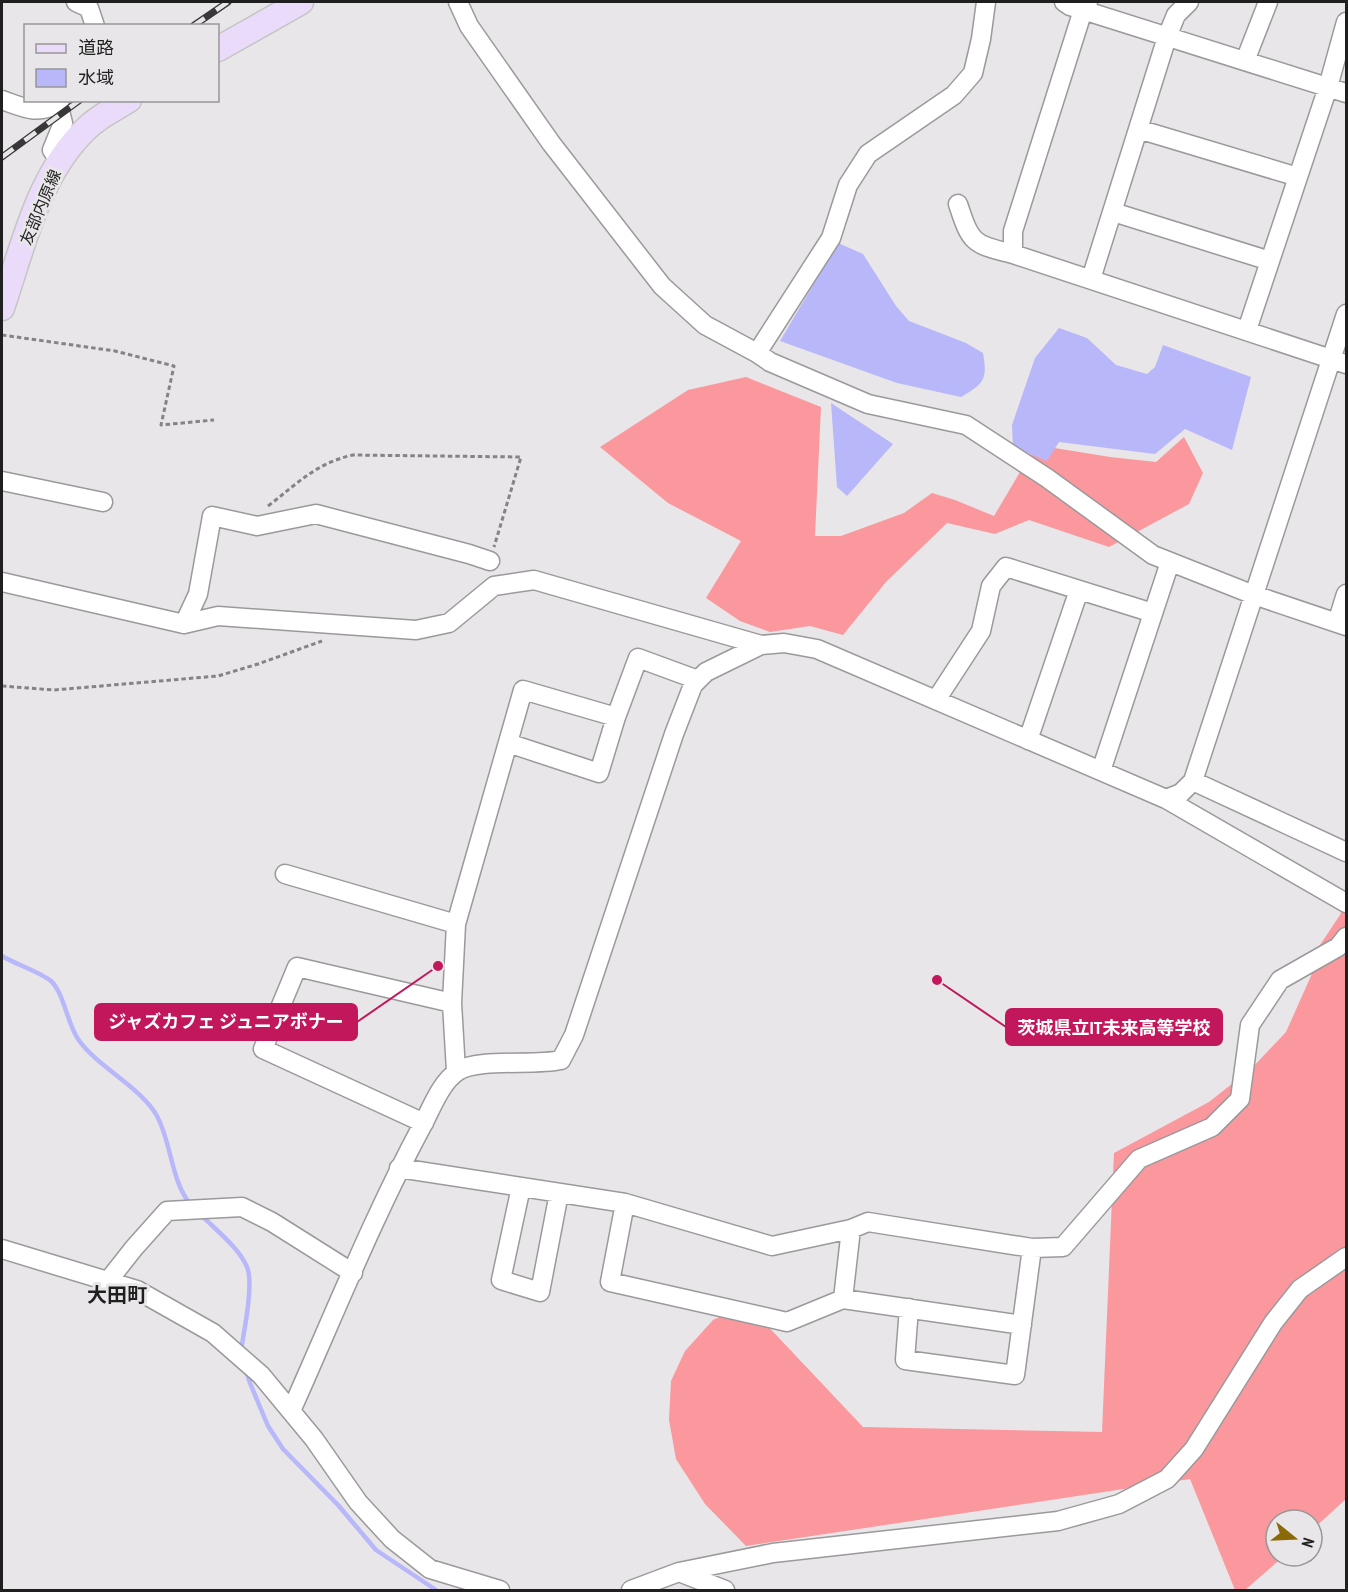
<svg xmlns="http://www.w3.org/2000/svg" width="1348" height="1592" font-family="'PT Sans Narrow','Noto Sans JP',sans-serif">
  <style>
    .forest { fill: #fa989d }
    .water { fill: #b7b7f9 }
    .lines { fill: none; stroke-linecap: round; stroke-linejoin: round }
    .stream { stroke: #b7b7f9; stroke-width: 4.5 }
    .minor-casing { stroke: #9b999b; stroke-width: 21 }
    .major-casing { stroke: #c5c5c5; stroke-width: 27 }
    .path { stroke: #858385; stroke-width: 3; stroke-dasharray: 4.5 3; stroke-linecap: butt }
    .minor { stroke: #fff; stroke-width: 18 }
    .major { stroke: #ebdbfa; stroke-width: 24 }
    .rail-casing { stroke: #393839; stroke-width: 7 }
    .rail { stroke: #e8e6e8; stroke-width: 4.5; stroke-dasharray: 14; stroke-linecap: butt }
    .labels { text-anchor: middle; stroke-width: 6; stroke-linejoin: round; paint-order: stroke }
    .street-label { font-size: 16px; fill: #201f20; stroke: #e8e6e8 }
    .quarter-label { font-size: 20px; font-weight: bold; fill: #201f20; stroke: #e8e6e8 }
    .leader { fill: none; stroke: #c2185b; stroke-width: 2 }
    .callout-dot { fill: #c2185b; stroke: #e8e6e8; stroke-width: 2 }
    .callout { fill: #c2185b; stroke: #c2185b; stroke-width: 2 }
    .callout-label { font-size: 18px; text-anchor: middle; font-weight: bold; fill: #fff }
  </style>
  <rect width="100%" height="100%" fill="#e8e6e8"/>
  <path class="forest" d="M746,377L821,407L815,536H841L904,513L932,493L955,500L994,516L1036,445L1110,457L1156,462L1184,437L1203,473L1189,504L1109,547L1029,520L995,534L947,523L886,582L843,635L810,626L770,632L740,621L706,598L741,541L668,503L600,447L688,390Z
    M1346,895V1499L1312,1530V1520H1276V1556H1284L1245,1590H1235L1190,1479L746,1546L705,1504L676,1459L669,1420L671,1381L685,1351L713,1320L747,1304L863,1427L1102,1432L1114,1153L1209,1102L1252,1068L1286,1032L1311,976L1318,948L1340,915Z"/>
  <path class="water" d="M838,243L863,254L896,306L909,321L966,343L983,353C988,380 983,384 961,397L897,383L780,341Z
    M1059,328L1087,338L1116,365L1147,374L1155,367L1163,345L1251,377L1232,450L1185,429L1155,454L1059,442L1047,461L1013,447L1012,425L1035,358Z
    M831,403L893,444L847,496L837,487Z"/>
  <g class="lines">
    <path class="stream" d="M2,956C15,964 40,972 51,981C64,993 67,1023 78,1039C97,1067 141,1087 157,1116C172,1144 171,1182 191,1205
      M201,1215C216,1230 239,1248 247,1267C254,1283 244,1332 241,1350
      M246,1370L250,1383L268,1426L283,1449L338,1505L376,1550L436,1590"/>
    <g class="minor-casing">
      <path id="minor" d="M76,2L89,8L95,26
        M458,2L469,26L551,143L662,286L705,325L757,353L770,362L868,404L966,425L1047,478L1153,555L1254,595L1346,626
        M1064,2L1070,6L1346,93
        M1245,61L1268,2
        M2,100C22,107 38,116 58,103
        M1138,129L1298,177
        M60,161L52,150L63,123L58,103L60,100
        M958,204C971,244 973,244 1013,254L1346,364
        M1113,212L1270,261
        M1013,254V231L1083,10L1088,2
        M1091,279L1167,37L1176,15L1189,2
        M1247,330L1328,87L1346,22
        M757,353L831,238L848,185L868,154L954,95L973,73L981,39L986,2
        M2,481L103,502
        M2,582L184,624L218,616L416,630L449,623L494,586L534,580L761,645
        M1337,623L1346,594
        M184,624L198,594L212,516L257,526L316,514L469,554L490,561
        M936,700L981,631L991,586L1006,567L1153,613
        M1028,740L1079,590
        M508,743L599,773L616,717L638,658L698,680
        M1101,771L1170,562
        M1193,781L1346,852
        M1166,799L1346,903
        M285,874L456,924
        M456,1071L452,1003L456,924L523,690L616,717
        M424,1123L263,1049L297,967L452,1003
        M399,1168L625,1203L772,1246L851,1229L868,1222L1032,1248L1063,1247L1139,1159L1212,1127L1240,1099L1250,1025L1280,980L1338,947L1346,937
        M521,1187L501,1280L540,1292L559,1193
        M625,1203L610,1282L787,1322L843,1299L1022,1325
        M2,1249L137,1290L213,1333L261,1375L314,1439L358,1502L392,1539L430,1569L500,1590
        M108,1281L134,1248L167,1211L242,1207L272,1222L353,1273
        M843,1299L851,1229
        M909,1308L905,1360L1015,1375L1032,1248
        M291,1411C334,1315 373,1217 423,1124C432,1107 441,1082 458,1071C478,1058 534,1066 561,1060L574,1035L674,734L693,685L706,672L761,645L784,643L817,649L1166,799L1181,793L1193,781L1346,314
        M679,1572L725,1590
        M631,1590L679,1572L773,1553L1058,1521L1119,1504L1167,1479L1194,1449L1273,1323L1300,1289L1346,1257"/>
    </g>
    <g class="major-casing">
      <path id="major" d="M218,49L301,2
        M2,308C23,247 38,174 87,128C99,116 115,109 129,100"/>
    </g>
    <path class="path" d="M2,335L115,351L174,366L161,425L214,420
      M268,506C297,484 316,463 353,455L521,457L494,547
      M2,686L54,690L218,676L258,664L322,641"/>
    <use href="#minor" class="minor"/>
    <use href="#major" class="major"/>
    <g class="rail-casing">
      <path id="rail" d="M193,26L228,2
        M2,157L80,100"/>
    </g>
    <use href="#rail" class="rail"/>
  </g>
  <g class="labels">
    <g class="street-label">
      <text transform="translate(40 207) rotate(-67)" y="6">友部内原線</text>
    </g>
    <g class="quarter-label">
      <text x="117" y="1302">大田町</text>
    </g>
  </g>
  <path class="leader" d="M438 966L357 1022M937 980L1006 1027"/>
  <g class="callout-dot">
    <circle cx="438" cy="966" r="6"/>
    <circle cx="937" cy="980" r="6"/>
  </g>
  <g class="callout">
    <rect x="95" y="1004" width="262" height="36" rx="6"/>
    <rect x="1006" y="1009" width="216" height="36" rx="6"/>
  </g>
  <g class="callout-label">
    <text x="226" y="1028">ジャズカフェ ジュニアボナー</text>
    <text x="1114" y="1034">茨城県立IT未来高等学校</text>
  </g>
  <rect width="1348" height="1592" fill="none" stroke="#201f20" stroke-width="6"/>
  <rect x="24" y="24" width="195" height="78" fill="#e8e6e8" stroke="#989698" stroke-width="1.5"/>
  <rect x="36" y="44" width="30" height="9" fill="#ebdbfa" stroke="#989698" stroke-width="1.5"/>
  <text x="78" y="54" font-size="18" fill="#201f20">道路</text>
  <rect x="36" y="69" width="30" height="18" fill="#b7b7f9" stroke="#989698" stroke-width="1.5"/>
  <text x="78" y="84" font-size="18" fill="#201f20">水域</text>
  <g transform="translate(1294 1538) rotate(108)"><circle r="28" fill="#e8e6e8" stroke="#989698" stroke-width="1.5"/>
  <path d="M0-4.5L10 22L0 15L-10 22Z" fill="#8a6908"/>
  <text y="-9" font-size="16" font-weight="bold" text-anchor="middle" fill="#201f20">N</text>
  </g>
</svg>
